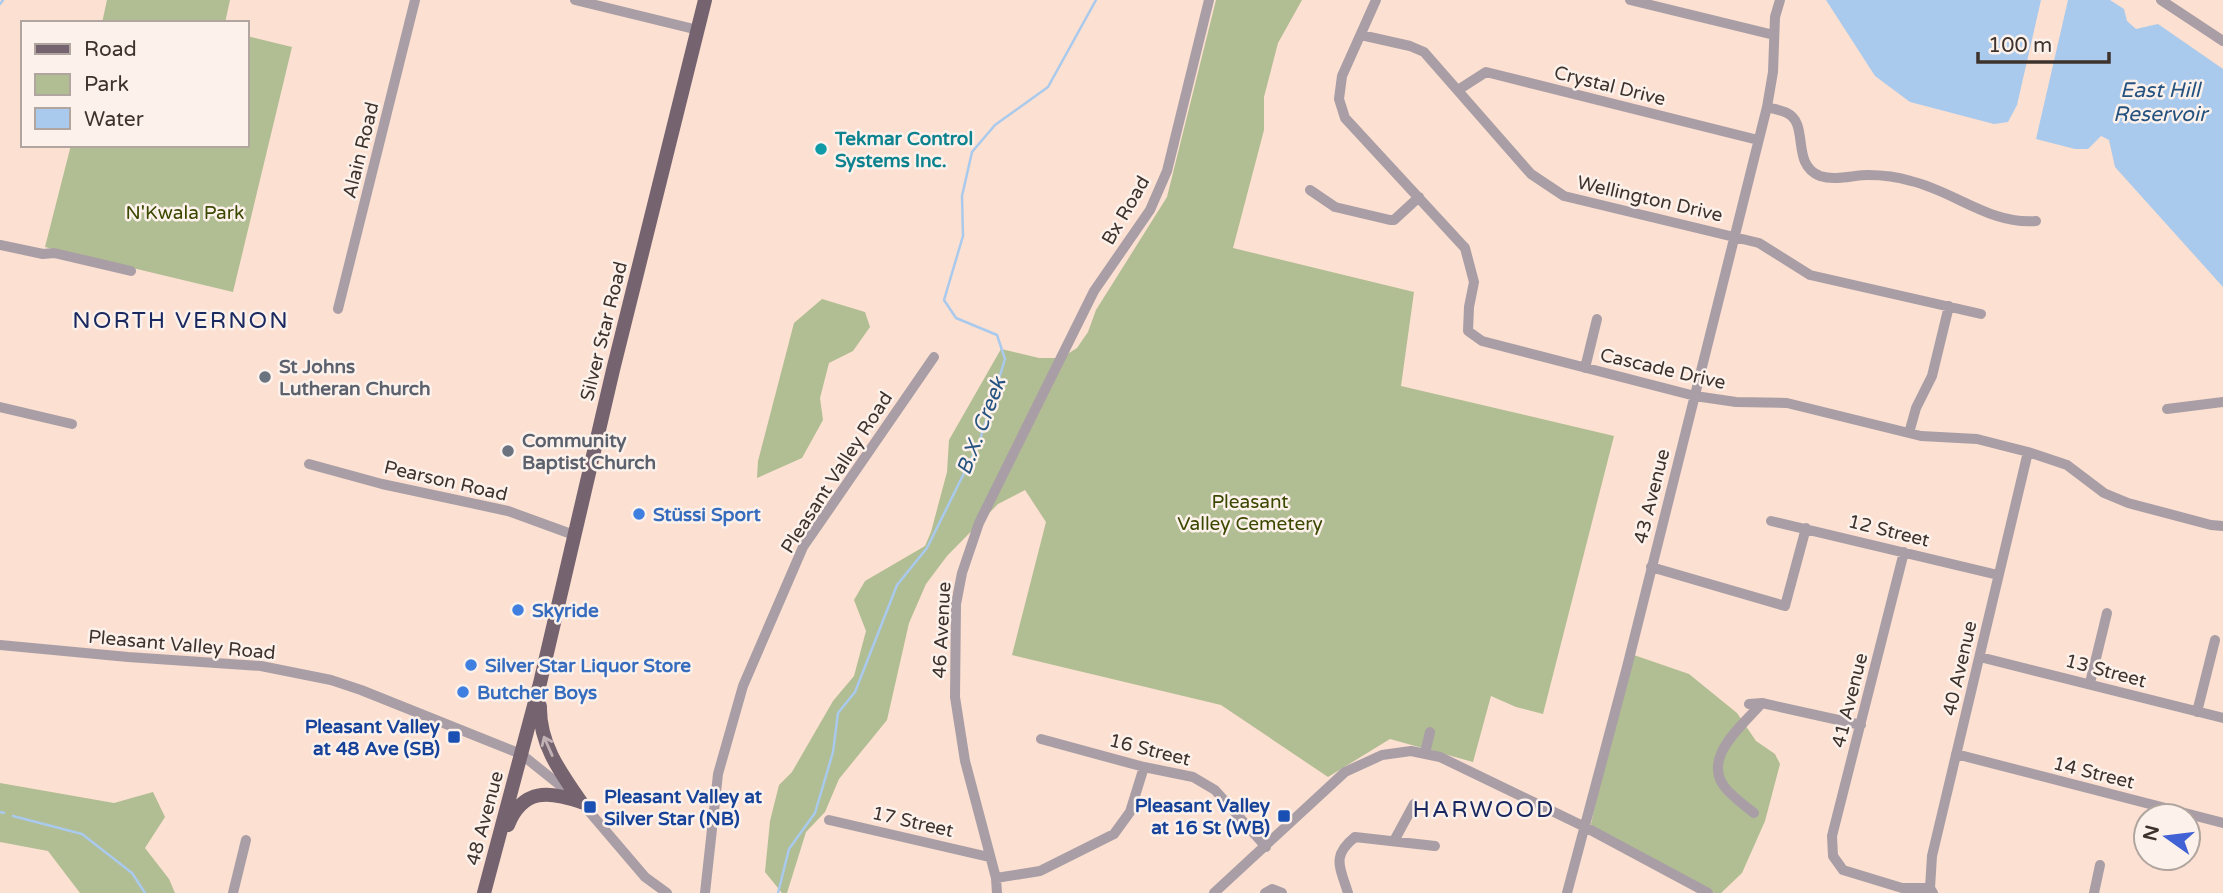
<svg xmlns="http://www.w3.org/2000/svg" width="2223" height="893" font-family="'Varela Round',sans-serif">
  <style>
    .green { fill: #b1bd93 }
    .water { fill: #a9caed }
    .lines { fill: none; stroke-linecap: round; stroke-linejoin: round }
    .stream { stroke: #a9caed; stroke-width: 2.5 }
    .minor { stroke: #a99ea6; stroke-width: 10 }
    .major { stroke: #756370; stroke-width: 14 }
    .oneway { stroke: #bfb1b4 }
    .culture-dot { fill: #0f9aa8; stroke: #fcf1eb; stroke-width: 2.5 }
    .worship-dot { fill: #6b7280; stroke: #fcf1eb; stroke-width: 2.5 }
    .shop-dot { fill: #3f7fe0; stroke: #fcf1eb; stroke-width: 2.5 }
    .transit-dot { fill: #1a4fb4; stroke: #fcf1eb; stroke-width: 2.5 }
    .labels { text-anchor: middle; stroke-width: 5; stroke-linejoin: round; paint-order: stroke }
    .street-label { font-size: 19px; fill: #3d322c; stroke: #fcf1eb }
    .culture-label { font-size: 19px; font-weight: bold; fill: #0d838f; stroke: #fcf1eb; text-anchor: start }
    .park-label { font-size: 19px; fill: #3a4800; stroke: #fcf1eb }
    .worship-label { font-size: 19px; font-weight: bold; fill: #5b616d; stroke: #fcf1eb; text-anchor: start }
    .shop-label { font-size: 19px; font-weight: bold; fill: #366cbe; stroke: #fcf1eb; text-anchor: start }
    .transit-label { font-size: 19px; font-weight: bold; fill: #164399; stroke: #fcf1eb; text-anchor: end }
    .water-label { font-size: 21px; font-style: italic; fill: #255380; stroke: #fcf1eb }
    .quarter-label { font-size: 23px; letter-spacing: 2px; fill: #1a2a61; stroke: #fcf1eb }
  </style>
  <rect width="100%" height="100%" fill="#fce0d1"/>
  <path class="green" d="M107,0H230L225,23H102Z
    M1216,0H1302L1278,43L1264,97V130L1233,248L1414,292L1401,386L1614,436L1543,714L1516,707L1491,696L1473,762L1390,739L1328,777L1221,705L1012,655L1046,522L1025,490L998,504L947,556L926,584L909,623L887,720L839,779L825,812L806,832L787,893H782L765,872L770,821L779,785L792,772L833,701L854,676L866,631L854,600L865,581L925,546L931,532L947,472L949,440L1001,349L1039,358H1061L1077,348L1088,332L1096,310L1167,197Z
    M247,36L292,47L233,292L45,247L71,145H247Z
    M822,299L865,312L870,327L853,351L829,363L820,398L823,420L802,458L757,478L758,461L794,323Z
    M1628,653L1689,674L1737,713L1756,741L1775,754L1780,764L1765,821L1742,873L1721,893H1714L1589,833Z
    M0,783L114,803L153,792L165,817L145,848L169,879L175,893H80L48,851L0,842Z"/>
  <path class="water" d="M1826,0H2041L2017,105L2008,122L1994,124L1910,102L1875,76Z
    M2068,0H2110L2124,9L2127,21L2136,29L2158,24L2223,69V287L2115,167L2109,140L2101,136L2088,149H2075L2036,139Z"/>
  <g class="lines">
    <path class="stream" d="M0,4L3,0
      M0,812L4,813
      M13,816L82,834L132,873L145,893
      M778,893L789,849L815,813L833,752L838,713L855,692L897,585L927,548L979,443L1005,359L997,335L956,318L944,300L963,236L962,196L972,152L995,125L1048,87L1096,0"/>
    <path class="minor" d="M575,0L698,30
      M1376,0L1342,76L1339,99L1345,118L1465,248L1474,282L1469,307L1468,331L1482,341L1695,396L1736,402L1787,403L1921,436L1977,439L2028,452L2067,465L2104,493L2128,503L2211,525L2223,526
      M1630,0L1774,35
      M2161,0L2223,41
      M1361,35L1410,46L1424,52L1531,174L1564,196L1759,243L1810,275L1981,314
      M1458,90L1486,72L1758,140
      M1767,107C1773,109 1781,110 1787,113C1810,124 1790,164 1820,176C1836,181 1853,175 1868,175C1882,175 1898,177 1911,181C1954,191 1990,225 2036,221
      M1310,190L1335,207L1390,220H1394L1419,197
      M0,245L43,254L54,253L131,271
      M338,309L415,0
      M1585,368L1597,319
      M0,407L72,424
      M2167,409L2223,402
      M1909,433L1916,408L1932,376L1949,306
      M309,464L382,484L508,511L574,535
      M1771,521L1998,575
      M1904,552L1832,836L1833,856L1843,870L1902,888H1930
      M1651,567L1785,606L1806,528
      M0,645L128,657L261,666L331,680L361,690L521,754L581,802L645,877L667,893
      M1980,657L2223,718
      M2090,683L2107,613
      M1749,704L1762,703L1861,725
      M2197,712L2215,640
      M1041,739L1144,767L1193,777L1215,790L1266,847
      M1425,753L1430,732
      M1956,754L2223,823
      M1754,813C1745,806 1736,799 1728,791C1698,760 1742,726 1762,703
      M829,820L989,857
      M1394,841L1414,804
      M996,878L1040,871L1114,834L1130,812L1144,767
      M233,893L246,840
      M705,893L718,774L743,686L803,547L934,357
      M997,893L996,878L965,761L955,697L956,604L962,573L979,523L1094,291L1150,210L1167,171L1209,0
      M1214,893L1345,772L1382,755L1411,751L1440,757L1585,827L1708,893
      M1265,893L1272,889L1282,893
      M1348,893C1340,867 1331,856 1355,837L1435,846
      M1567,893L1627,667L1767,107L1773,72L1775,17L1780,0
      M1933,893L1930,888L1932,856L2028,452
      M2094,893L2100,865"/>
    <path class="major" d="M540,706C539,743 560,772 581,802
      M508,825C523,788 549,791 581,802
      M484,893L540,683L613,370L705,0"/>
  </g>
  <defs><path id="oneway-shaft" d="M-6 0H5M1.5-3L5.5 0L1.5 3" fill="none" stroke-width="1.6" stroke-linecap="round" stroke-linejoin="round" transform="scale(1.75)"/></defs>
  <use class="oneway" href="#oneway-shaft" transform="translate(548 746) rotate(-114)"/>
  <circle class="culture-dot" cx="821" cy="149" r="7"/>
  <g class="worship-dot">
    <circle cx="265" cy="377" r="7"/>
    <circle cx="508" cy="451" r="7"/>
  </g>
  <g class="shop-dot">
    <circle cx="639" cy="514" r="7"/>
    <circle cx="518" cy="610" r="7"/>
    <circle cx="471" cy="665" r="7"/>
    <circle cx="463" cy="692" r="7"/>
  </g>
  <g class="transit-dot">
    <rect x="447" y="730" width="14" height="14" rx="3.5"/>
    <rect x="583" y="800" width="14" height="14" rx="3.5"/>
    <rect x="1277" y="809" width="14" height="14" rx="3.5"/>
  </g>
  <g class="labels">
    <g class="street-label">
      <text transform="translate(1610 85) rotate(14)" y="7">Crystal Drive</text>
      <text transform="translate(360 150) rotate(-76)" y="7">Alain Road</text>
      <text transform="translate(1650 198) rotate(13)" y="7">Wellington Drive</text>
      <text transform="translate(1125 210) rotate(-60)" y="7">Bx Road</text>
      <text transform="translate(603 331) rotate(-76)" y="7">Silver Star Road</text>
      <text transform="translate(1663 368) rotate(13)" y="7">Cascade Drive</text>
      <text transform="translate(836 472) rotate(-57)" y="7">Pleasant Valley Road</text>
      <text transform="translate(446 480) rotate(13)" y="7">Pearson Road</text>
      <text transform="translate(1651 496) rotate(-76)" y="7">43 Avenue</text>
      <text transform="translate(1889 530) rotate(14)" y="7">12 Street</text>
      <text transform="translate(941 630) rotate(-87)" y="7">46 Avenue</text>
      <text transform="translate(182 644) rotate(5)" y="7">Pleasant Valley Road</text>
      <text transform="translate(1959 668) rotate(-77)" y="7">40 Avenue</text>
      <text transform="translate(2106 670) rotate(15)" y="7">13 Street</text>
      <text transform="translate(1849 700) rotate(-76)" y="7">41 Avenue</text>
      <text transform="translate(1150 749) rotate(14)" y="7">16 Street</text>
      <text transform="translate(2094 772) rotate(14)" y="7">14 Street</text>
      <text transform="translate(484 818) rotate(-75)" y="7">48 Avenue</text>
      <text transform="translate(913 821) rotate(13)" y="7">17 Street</text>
    </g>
    <g class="culture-label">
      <text x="835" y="145">Tekmar Control<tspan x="835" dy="22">Systems Inc.</tspan></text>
    </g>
    <g class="park-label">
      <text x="185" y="219">N'Kwala Park</text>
      <text x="1250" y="508">Pleasant<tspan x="1250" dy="22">Valley Cemetery</tspan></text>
    </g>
    <g class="worship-label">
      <text x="279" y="373">St Johns<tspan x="279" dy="22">Lutheran Church</tspan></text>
      <text x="522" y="447">Community<tspan x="522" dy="22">Baptist Church</tspan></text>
    </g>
    <g class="shop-label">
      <text x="653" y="521">Stüssi Sport</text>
      <text x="532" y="617">Skyride</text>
      <text x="485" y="672">Silver Star Liquor Store</text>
      <text x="477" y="699">Butcher Boys</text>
    </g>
    <g class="transit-label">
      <text x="440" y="733">Pleasant Valley<tspan x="440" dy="22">at 48 Ave (SB)</tspan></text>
      <text x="604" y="803" text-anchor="start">Pleasant Valley at<tspan x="604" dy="22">Silver Star (NB)</tspan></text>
      <text x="1270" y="812">Pleasant Valley<tspan x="1270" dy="22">at 16 St (WB)</tspan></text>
    </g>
    <g class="water-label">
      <text x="2160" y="97">East Hill<tspan x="2160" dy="24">Reservoir</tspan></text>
      <text transform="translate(981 426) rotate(-69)" y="7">B.X. Creek</text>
    </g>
    <g class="quarter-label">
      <text x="181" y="328">NORTH VERNON</text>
      <text x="1484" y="817">HARWOOD</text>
    </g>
  </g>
  <rect x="21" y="21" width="228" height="126" fill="#fcf1eb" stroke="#b0a59f" stroke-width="2"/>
  <rect x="35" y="44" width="35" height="10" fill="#756370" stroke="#b0a59f" stroke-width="2"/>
  <text x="84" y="56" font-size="21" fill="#3d322c">Road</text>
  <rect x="35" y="74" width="35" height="21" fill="#b1bd93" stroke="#b0a59f" stroke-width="2"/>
  <text x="84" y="91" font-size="21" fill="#3d322c">Park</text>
  <rect x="35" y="108" width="35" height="21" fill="#a9caed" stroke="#b0a59f" stroke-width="2"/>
  <text x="84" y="126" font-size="21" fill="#3d322c">Water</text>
  <g transform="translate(2167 837) rotate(284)"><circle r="33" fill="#fcf1eb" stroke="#b0a59f" stroke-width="2"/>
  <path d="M0-5L12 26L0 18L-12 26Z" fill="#4162d5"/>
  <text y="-10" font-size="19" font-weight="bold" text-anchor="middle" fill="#3d322c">N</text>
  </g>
  <path d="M1978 52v10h131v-10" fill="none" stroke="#3d322c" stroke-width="3.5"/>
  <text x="1988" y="52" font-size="21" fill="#3d322c" stroke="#fcf1eb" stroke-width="5" paint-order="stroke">100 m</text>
</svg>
